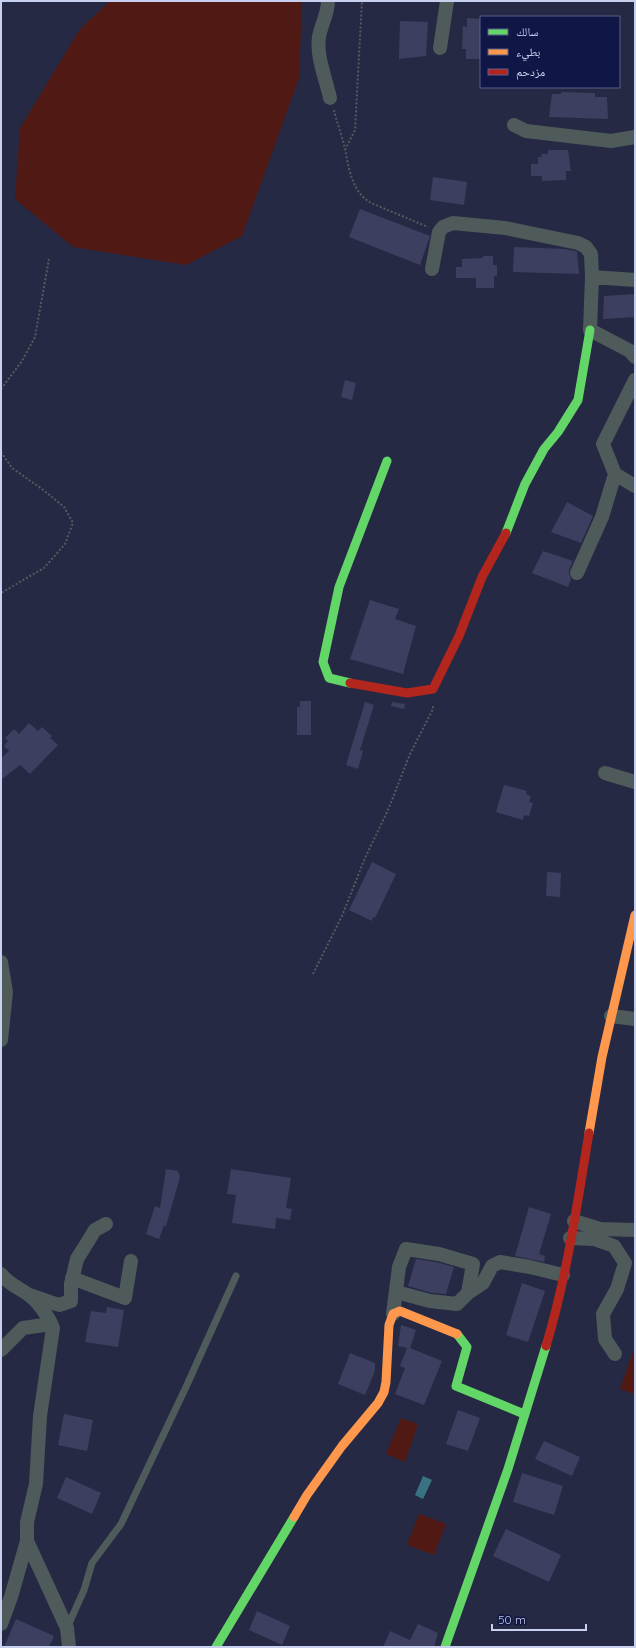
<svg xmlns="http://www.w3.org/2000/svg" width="636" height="1648" font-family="Quicksand,'Noto Naskh Arabic',sans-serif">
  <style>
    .green { fill: #501913 }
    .water { fill: #397381 }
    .building { fill: #3c3f5f }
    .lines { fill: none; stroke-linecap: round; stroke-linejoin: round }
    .path { stroke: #515c5e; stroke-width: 2; stroke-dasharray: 2 2; stroke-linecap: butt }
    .lane { stroke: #4e5b5a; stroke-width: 7 }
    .street { stroke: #4e5b5a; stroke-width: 14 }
    .fast { stroke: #63d668; stroke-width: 9 }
    .slow { stroke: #ff974d; stroke-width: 9 }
    .jam { stroke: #b3261e; stroke-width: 9 }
  </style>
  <rect width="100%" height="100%" fill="#262943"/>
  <path class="green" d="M110,1H302L299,78L242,236L186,265L73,247L15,199L20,128L80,29Z
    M635,1346V1394L620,1389Z
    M401,1418L418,1424L405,1462L386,1454Z
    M419,1514L446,1524L434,1555L407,1545Z"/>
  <path class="water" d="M423,1476L432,1480L423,1499L415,1495Z"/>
  <path class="building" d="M467,18L481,19V59H466V49H462L463,26L467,27Z
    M400,21L428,22L426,56L399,59Z
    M561,92L595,93V97H607L608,119L549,117L552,94H561Z
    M548,150H568L571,171H566V180L542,181V176H531V164H538V157H542L541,154H548Z
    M433,177L467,182L464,205L430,200Z
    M360,209L430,236L420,265L349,237Z
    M514,247L564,249L575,251L577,252L579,274L513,272Z
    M483,256H493V265H497V276H494V288H476V278H456V267H462V259L483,258Z
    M635,294V317L603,319L604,296Z
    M345,380L356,383L352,400L341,397Z
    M567,502L593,516L581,543L551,532Z
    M543,551L573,561L569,570V574L571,579L568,587L532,573Z
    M370,600L399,609L395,619L416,626L403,674L350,659Z
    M300,701H311V735H297V707H300Z
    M365,702L374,705L360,750L363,751L358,769L346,765Z
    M392,702L405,704L404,709L391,706Z
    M29,723L38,731L42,727L52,736L50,738L58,745L30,774L20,765L1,780V758L9,751L4,746L8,741L5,738L14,729L19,734Z
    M504,785L527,791L526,794L531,796L529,802L533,803L529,816L524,815L523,820L496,812Z
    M372,862L396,874L375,918L373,917L372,921L349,910Z
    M547,872L561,873L560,897L546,896Z
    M166,1169L178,1171L180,1177L166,1226L164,1225L159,1239L146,1234L155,1206L160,1208Z
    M231,1169L291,1178L286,1208L292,1209L290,1220L276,1218L275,1229L232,1223L236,1195L227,1194Z
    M529,1207L551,1214L539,1254L545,1256L544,1262L515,1256Z
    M416,1259L436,1262L454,1267L446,1294L432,1293L408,1286Z
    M522,1283L545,1291L528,1342L506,1335Z
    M107,1307L124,1310L118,1347L85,1342L91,1311L106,1313Z
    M401,1325L416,1330L410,1348L442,1361L424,1405L395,1394L405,1368L400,1366L407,1348L398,1346Z
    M350,1353L375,1363V1371L365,1395L338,1384Z
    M458,1410L480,1418L468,1451L446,1444Z
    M64,1414L93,1420L87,1451L58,1445Z
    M544,1441L580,1457L572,1476L535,1459Z
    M522,1473L563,1486L554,1515L513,1502Z
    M66,1477L101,1493L92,1514L57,1498Z
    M506,1529L561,1555L549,1582L493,1556Z
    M257,1611L290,1626L282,1645L249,1630Z
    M16,1619L54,1636L49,1647H4Z
    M418,1624L438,1633L434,1647H383L390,1631L410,1640Z"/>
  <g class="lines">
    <path class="path" d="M334,110C337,123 342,136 345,149C349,169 352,192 371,203L428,227
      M345,150L355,130L362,1
      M1,389L22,361L35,337L49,259
      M1,452L12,468L42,489L64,507L73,523L65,544L44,568L1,593
      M313,974L342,916L365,858L388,810L410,754L433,709V705"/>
    <path class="lane" d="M67,1628L84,1590L92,1563L121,1524L186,1387L236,1276"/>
    <path class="street" d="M328,1C328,14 321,25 319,37C316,56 326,79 330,98
      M440,48L447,1
      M514,125L526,131L611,141L635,137
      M432,269L439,232L443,227L453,223L505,228L578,243L586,247L591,254L592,277L590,330L630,351L635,357
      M592,277L635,280
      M635,380L603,444L615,474L635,486
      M577,573L602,517L615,474
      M605,773L635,782
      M1,962L6,992L1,1040
      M611,1016L635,1019
      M574,1221L600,1229L635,1230
      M570,1238L594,1239L614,1246L625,1263L617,1289L603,1314L605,1339L615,1354
      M1,1274C7,1283 17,1287 26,1293C37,1300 48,1315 53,1328L40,1416L36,1484L27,1522V1541L67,1628L69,1647
      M72,1278L125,1298L131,1261
      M468,1293L483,1283L492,1266L500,1262L530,1267L563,1275
      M30,1295L59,1305L71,1301V1284L77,1259L95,1230L106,1224
      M393,1314L399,1267L406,1249L439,1254L473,1264L468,1293L457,1304L430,1301L396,1292
      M1,1350L23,1328L51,1324
      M1,1624L11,1597L27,1541"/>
    <path class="fast" d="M506,533L525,484L544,449L558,432L578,400L590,330
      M350,683L329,678L323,662L339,587L387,461
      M457,1334L467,1347L456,1386L524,1414
      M216,1647L294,1517
      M445,1647L508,1469L546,1346"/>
    <path class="slow" d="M589,1133L602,1057L635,915
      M294,1517L307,1495L342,1446L378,1403L384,1392L386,1382L389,1325L393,1314L400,1311L457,1334"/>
    <path class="jam" d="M350,683L407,693L433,689L459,636L482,577L506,533
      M546,1346C567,1277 577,1204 589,1133"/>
  </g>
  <rect width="636" height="1648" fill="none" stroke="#c7d0ef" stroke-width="4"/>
  <rect x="480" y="16" width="140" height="72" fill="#101645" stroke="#596089"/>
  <rect x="488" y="29" width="20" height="6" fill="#63d668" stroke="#596089"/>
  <text x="516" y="36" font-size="12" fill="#c7d0ef">سالك</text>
  <rect x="488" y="49" width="20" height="6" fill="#ff974d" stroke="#596089"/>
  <text x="516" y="56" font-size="12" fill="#c7d0ef">بطيء</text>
  <rect x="488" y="69" width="20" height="6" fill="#b3261e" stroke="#596089"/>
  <text x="516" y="76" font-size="12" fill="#c7d0ef">مزدحم</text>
  <path d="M492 1624v6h94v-6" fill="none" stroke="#c7d0ef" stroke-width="2"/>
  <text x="498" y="1624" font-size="12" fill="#c7d0ef" stroke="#101645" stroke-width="3" paint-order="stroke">50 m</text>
</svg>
